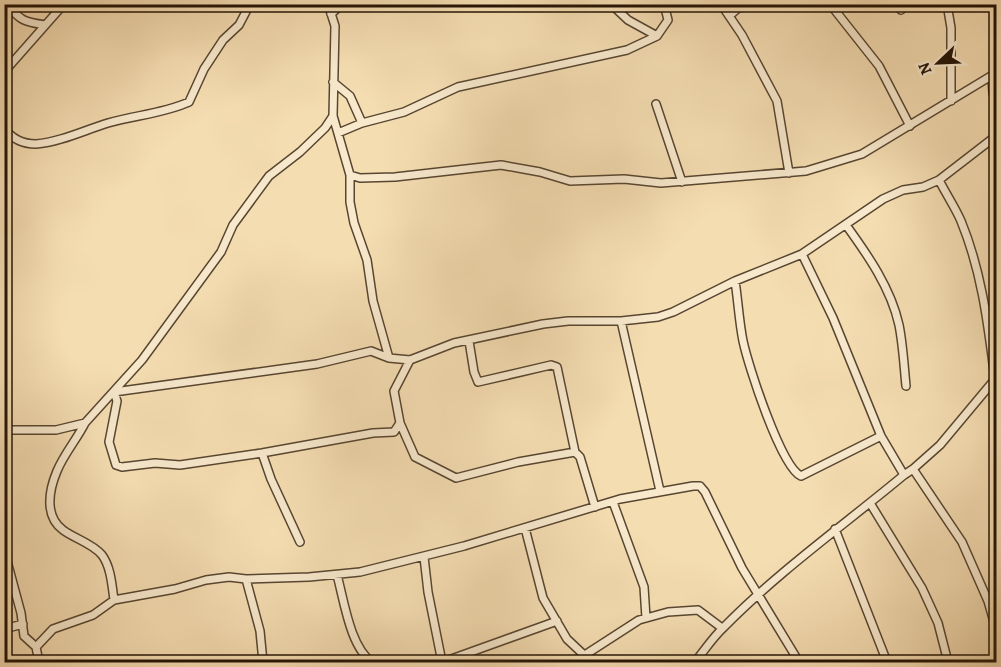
<svg xmlns="http://www.w3.org/2000/svg" width="1001" height="667" font-family="Alegreya,serif">
  <style>
    .lines { fill: none; stroke-linecap: round; stroke-linejoin: round }
    .street-casing { stroke: #584631; stroke-width: 10 }
    .street { stroke: #f8e9cd; stroke-width: 7 }
  </style>
  <rect width="100%" height="100%" fill="#f5ddb2"/>
  <filter id="stains"><feTurbulence type="fractalNoise" baseFrequency=".00333" numOctaves="4"/><feColorMatrix values="0 0 0 0 .2 0 0 0 0 .09 0 0 0 0 .02 0 0 0 .5 -.17"/></filter>
  <radialGradient id="worn" r=".72"><stop offset=".6" stop-color="#630" stop-opacity="0"/><stop offset="1" stop-color="#630" stop-opacity=".3"/></radialGradient>
  <g class="lines">
    <g class="street-casing">
      <path id="street" d="M7,4C20,21 25,22 45,25
        M328,4L335,26L333,116L350,175L360,178L395,177L501,165L540,172L570,181L624,179L661,183L806,171L862,154L996,73
        M611,4L628,20L657,36
        M721,4L742,35L777,101L789,173
        M830,4L879,66L910,126
        M896,4L901,10
        M947,4L951,28V101
        M331,14L342,4
        M729,16L743,4
        M4,72L64,4
        M992,76L993,93L996,102
        M333,82L350,96L362,123
        M656,104L682,182
        M4,128C12,139 23,144 36,144C60,142 85,130 108,123C135,115 162,114 189,102L204,69L223,40L239,25L250,4
        M338,133L362,123L404,112L458,87L627,50L657,36L668,20L664,4
        M350,175V202L354,223L367,260L373,301L389,358
        M939,180C946,194 955,207 961,221C982,272 988,325 995,379
        M846,225C867,254 891,288 899,325C903,345 904,366 906,386
        M802,254L833,318L881,436L904,475
        M735,281C738,300 739,321 743,341C748,365 781,467 801,476L881,436
        M621,321L660,491
        M469,341L474,372L478,382L551,365L557,367L575,452
        M410,360L394,391L400,423L394,432L373,433L262,453L180,465L155,463L122,467L116,465L109,442L117,401L114,392L317,364L371,351L389,358L410,360L454,343L543,324L568,321H621L658,317L673,312L735,281L802,254L883,199L903,190L923,187L939,180L996,136
        M85,423C77,439 64,454 57,471C49,490 44,516 63,530C75,539 92,543 102,555C111,567 112,586 114,600
        M400,423L415,457L456,478L518,462L575,452L580,457L595,507
        M4,430H56L85,423L142,360L221,252L233,225L269,176L300,152L325,128L333,116
        M262,453L271,479L300,542
        M913,469L962,542L988,601L996,629
        M613,502L644,587L646,618
        M870,503L922,588L938,623L948,662
        M525,528L543,598L567,639L584,655
        M835,529L887,662
        M4,550L21,613L24,636L36,647
        M424,557L428,592L442,662
        M337,575C344,600 350,647 372,662
        M246,579L260,631L263,662
        M4,629L23,624
        M39,662L36,647L53,629L93,615L114,600L175,589L206,580L229,577L246,579L309,577L360,572L464,546L620,499L693,486H700L705,492L742,568L799,662
        M443,662L557,621
        M574,662L639,620L668,612L698,610L722,628
        M695,662C704,651 713,637 724,627C779,571 844,525 904,475L913,469L940,445L996,378"/>
    </g>
    <use href="#street" class="street"/>
  </g>
  <rect width="1001" height="667" fill="none" stroke="#f5ddb2" stroke-width="24"/>
  <rect x="6" y="6" width="989" height="655" fill="none" stroke="#241406" stroke-width="3"/>
  <rect x="12" y="12" width="977" height="643" fill="none" stroke="#241406" stroke-width="1.5"/>
  <g transform="translate(938 63) rotate(247)" stroke="#f8e9cd" stroke-width="4.5" paint-order="stroke">
  <path d="M0-4.5L10 22L0 15L-10 22Z" fill="#241406"/>
  <text y="-9" font-size="16" font-weight="bold" text-anchor="middle" fill="#241406">N</text>
  </g>
  <rect width="100%" height="100%" filter="url(#stains)"/>
  <rect width="100%" height="100%" fill="url(#worn)"/>
</svg>
